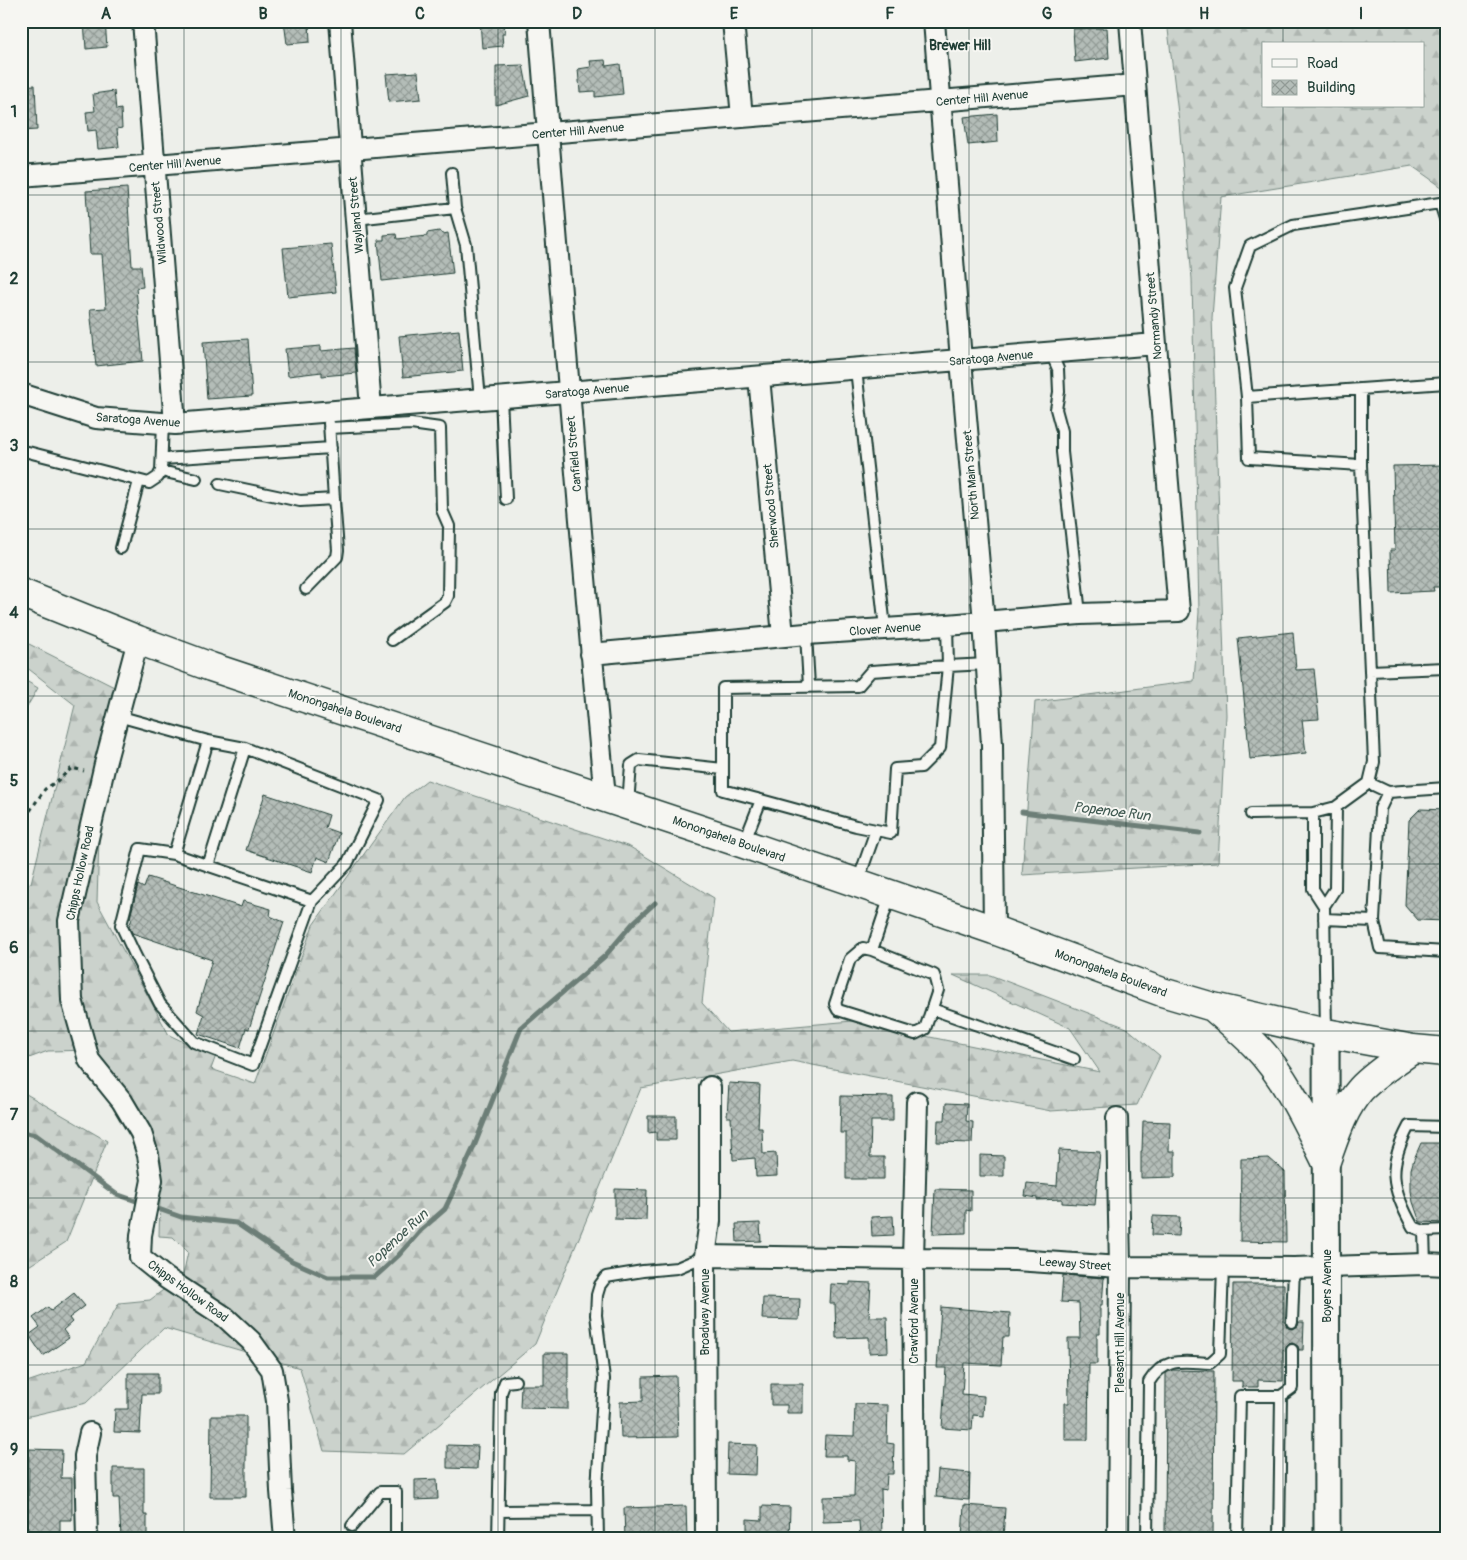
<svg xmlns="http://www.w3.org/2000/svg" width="1467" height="1560" font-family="Pangolin,sans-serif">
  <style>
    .forest { fill: url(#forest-firs); stroke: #758880; fill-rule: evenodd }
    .pitch { fill: #cbd2cc; stroke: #758880 }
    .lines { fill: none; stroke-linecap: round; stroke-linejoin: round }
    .stream { stroke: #6c7e77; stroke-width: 5 }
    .building { fill: url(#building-cross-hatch); stroke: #1f3d34 }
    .service-casing { stroke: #1f3d34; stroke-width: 14 }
    .minor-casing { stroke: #1f3d34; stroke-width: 24 }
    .tertiary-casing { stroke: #1f3d34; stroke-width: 29 }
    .primary-casing { stroke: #1f3d34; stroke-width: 31 }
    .path { stroke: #1f3d34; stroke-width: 3; stroke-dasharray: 4 4; stroke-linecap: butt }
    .service { stroke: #f6f6f2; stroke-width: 10 }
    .minor { stroke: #f6f6f2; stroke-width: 20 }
    .tertiary { stroke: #f6f6f2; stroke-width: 25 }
    .primary { stroke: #f6f6f2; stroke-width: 28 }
    .grid { fill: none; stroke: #1f3d34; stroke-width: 1; stroke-opacity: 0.55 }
    .labels { text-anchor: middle; stroke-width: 4; stroke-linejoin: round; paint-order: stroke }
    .street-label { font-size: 12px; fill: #1f3d34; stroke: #f6f6f2 }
    .neighbourhood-label { font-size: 14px; font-weight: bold; fill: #1f3d34; stroke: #f6f6f2 }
    .water-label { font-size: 14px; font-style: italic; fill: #3f5850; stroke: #f6f6f2 }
    .neatline { fill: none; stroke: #1f3d34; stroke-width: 2 }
    .grid-label { font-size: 16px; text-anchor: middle; font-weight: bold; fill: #1f3d34 }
  </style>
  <defs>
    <pattern id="forest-firs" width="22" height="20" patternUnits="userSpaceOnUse" patternTransform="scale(1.25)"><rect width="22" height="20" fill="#cbd2cc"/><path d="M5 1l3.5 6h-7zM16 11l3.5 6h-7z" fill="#aeb5b0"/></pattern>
    <pattern id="building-cross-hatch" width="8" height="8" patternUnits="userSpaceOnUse" patternTransform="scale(1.25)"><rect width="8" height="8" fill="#b4bdb8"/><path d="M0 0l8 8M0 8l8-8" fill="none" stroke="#929b96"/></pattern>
  </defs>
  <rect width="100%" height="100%" fill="#edefea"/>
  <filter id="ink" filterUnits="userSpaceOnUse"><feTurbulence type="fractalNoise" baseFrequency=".02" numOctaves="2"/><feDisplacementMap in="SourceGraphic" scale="10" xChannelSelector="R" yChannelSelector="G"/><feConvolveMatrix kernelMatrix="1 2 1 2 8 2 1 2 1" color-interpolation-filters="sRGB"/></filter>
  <g filter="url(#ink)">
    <path class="forest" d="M1167,21H1446V190L1412,166L1221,197L1212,318L1226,715L1218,863L1022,875L1035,702L1194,681L1199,612L1192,279L1179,122ZM1263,44H1423V106H1263Z
      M21,640L130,695L99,838L97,902L169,1035L184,1042L218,1050L211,1069L255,1084L313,925L405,797L427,780L630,847L714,898L702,1003L728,1032L852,1021L1100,1072L1070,1028L953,975H990L1127,1028L1160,1056L1137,1105L1051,1111L792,1061L641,1088L535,1344L404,1454L324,1451L300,1368L164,1328L86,1403L21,1418V1384L86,1362L119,1303L150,1300L183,1275L188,1252L173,1237L159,1236L161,1163L95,1050L48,1051L21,1061V887L31,883L75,705L21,663Z
      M21,1091L107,1141L66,1242L21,1271Z"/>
    <path class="pitch" d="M21,678L38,688L21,717Z"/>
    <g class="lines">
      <path class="stream" d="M1022,812L1200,833
        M21,1132L36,1135L116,1194L142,1203
        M150,1206L181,1217L236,1223L292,1261L328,1277H375L398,1256L421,1230L445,1209L473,1149L521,1028L605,956L633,923L655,903"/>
    </g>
    <path class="building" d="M84,21H105L107,47L86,49Z
      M284,21H309L310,42L287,44Z
      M480,21H504L505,34H502L503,46L482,48Z
      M1107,28L1109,58L1075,62L1073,29Z
      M605,60L606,66L620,64L623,94L595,97V91L580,92L578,69L591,67L590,61Z
      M523,65L529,96L496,105V66Z
      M418,72L421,99L389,102L386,74Z
      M35,85L37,130L21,131V86Z
      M114,91L116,110L121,109L122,128L117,129L119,147L98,149L96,130L88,131L86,112L95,111L93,94Z
      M997,114L998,142L968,145L964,117Z
      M127,188L132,266H141L143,287L136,288L143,361L96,366L90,309L106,308L102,254H90L86,191Z
      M439,231L443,234L448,233L453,273L382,281L378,240H384V235L396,234L397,239L427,236V233Z
      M331,244L336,292L288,297L283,248Z
      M459,330L463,371L403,377L399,336Z
      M248,339L252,396L207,399L203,342Z
      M321,346V351L354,348L356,373L322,376V372L288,376L285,349Z
      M1446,465V587H1433L1434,591L1391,593L1390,550H1395L1393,466Z
      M1293,632L1296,670L1314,669L1319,719L1302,720L1306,753L1250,759L1238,638Z
      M265,794L329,815L325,828L339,833L329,862L317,857L312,872L246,850Z
      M1420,809L1446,810V921L1418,920L1405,905L1409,820Z
      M148,877L241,907L243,901L271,909L270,916L284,922L249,1029L246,1028L240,1048L198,1034L204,1015L197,1011L212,960L132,933L129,926L132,919L130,918L138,885L144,888Z
      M729,1083L760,1085L758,1128H762L763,1154L776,1153L777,1176L756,1177L755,1158L733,1160L731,1117H727Z
      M841,1096L893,1097V1121H871L870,1157H884V1179H846V1133H840Z
      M946,1103L967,1104L966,1121L973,1122L972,1143L937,1142L938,1120H945Z
      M648,1116H676V1140H656V1132L648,1133Z
      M1143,1121L1170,1122L1169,1151H1175V1177L1141,1178V1151H1142Z
      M1421,1143H1446V1223L1420,1222L1413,1202L1411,1191V1169L1414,1159Z
      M1059,1150L1100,1152L1095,1205L1062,1203V1199L1037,1200V1198L1025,1196L1027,1183L1057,1186Z
      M980,1155L1004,1156V1176H980Z
      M1269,1158L1285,1172L1286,1242L1240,1241L1241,1159Z
      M615,1189L647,1190L646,1220L615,1219Z
      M935,1189L971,1190V1211L966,1210V1233L933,1234Z
      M893,1216L894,1235L872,1236L871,1217Z
      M1153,1216L1180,1217L1179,1236L1152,1235Z
      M760,1223L761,1241L737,1242L736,1224Z
      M1063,1275L1104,1278L1102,1305H1100V1334H1097V1364H1089L1088,1440H1065V1403H1069L1068,1338H1080L1079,1303L1061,1302Z
      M850,1282L871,1283L869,1317H887L888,1352L869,1353V1337L836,1338L835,1304H830L831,1284L850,1285Z
      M1233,1284H1284V1322H1285L1288,1328L1292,1329L1298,1326L1299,1322H1304L1303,1350H1299L1298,1346L1292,1343L1288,1344L1285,1350L1283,1349V1381L1258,1380V1387H1242V1381H1232Z
      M74,1293L85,1306L69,1318L72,1322L63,1330L69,1338L43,1356L29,1335L40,1327L33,1318L48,1307L51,1311Z
      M763,1298L800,1299L799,1320L762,1319Z
      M941,1307L1010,1313L1009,1337H1003L1001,1365L964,1363L962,1394L984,1396L983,1416L973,1415L972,1430L942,1428L946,1368H937Z
      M544,1353H568V1409L520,1408L521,1385H544Z
      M1172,1370L1214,1371L1213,1539H1165L1166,1373Z
      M128,1373H158V1394H142L140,1433L114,1432L115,1409H128Z
      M676,1376L678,1437L621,1438L620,1402L643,1401V1377Z
      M771,1384H803V1413H787V1405H771Z
      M855,1404L888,1405L887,1443L894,1444L893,1474H887L886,1490L881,1489L882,1539H860L859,1521L823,1522V1497L854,1496L855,1461L847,1460V1456H824L825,1435L854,1436Z
      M211,1416H246V1497H210Z
      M728,1444L757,1445L756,1475L727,1474Z
      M447,1445L478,1446L477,1469L447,1468Z
      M29,1449L62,1450L61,1478H72V1520H60V1532H28Z
      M113,1468H144V1515H147V1539H121L119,1498H113Z
      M938,1470L970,1473L969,1500L936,1497Z
      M437,1479L438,1499L415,1500V1480Z
      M964,1505L1005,1508L1003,1539H962Z
      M686,1506L687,1539H625L624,1508Z
      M762,1506L790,1507L789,1539H747V1519L762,1520Z"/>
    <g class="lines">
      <g class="service-casing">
        <path id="service" d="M452,173L455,208L466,245L480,399
          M356,219L455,208
          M1051,353L1058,369L1059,392L1056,409L1062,431V452L1080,614
          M856,369L885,628
          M1247,397L1446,383
          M501,398L506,499
          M329,423L334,499
          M329,428L411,424L440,428L442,510L449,526L448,596L445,602L392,640
          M21,452H28L149,483L158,477L161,471L163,423
          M163,459L331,448
          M1361,465V390
          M161,471L196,479
          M220,484L300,501L334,499L338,550L337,557L306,589
          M121,548L139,481
          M947,625L948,666L987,664
          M806,634L809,686
          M1370,671L1446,668
          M118,716L208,741L174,854L312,901L253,1065L194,1042L160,1004L135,955L121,925L140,849L174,854
          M208,741L245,748L379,800L347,864L312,901
          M1369,783L1388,792L1446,788
          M628,804L631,765L639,760L723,769
          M1313,813V889L1324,906
          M1251,814L1313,813L1336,807L1369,783L1374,762L1361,465L1249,458L1247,397L1235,288L1250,246L1293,225L1440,203L1446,222
          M744,843L761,800L723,790V688L858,686L871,671L948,666L940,748L921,767L895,769L891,833L856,826L761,800
          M208,866L245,748
          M858,881L876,830
          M1324,919L1374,921L1380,948L1446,952
          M1374,921L1380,809L1388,792
          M863,948L872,950L934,975L938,990L925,1029L915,1034L838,1010L835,1004L850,959Z
          M872,950L890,896
          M932,1009L1074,1059
          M1326,1032L1324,906L1335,889L1336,807
          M1446,1127L1409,1126C1387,1167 1391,1188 1413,1227L1424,1231L1446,1230
          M1424,1231L1425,1264
          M1292,1322L1294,1268
          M499,1511L597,1510
          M352,1526L380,1492H396V1539
          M498,1539L501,1393L505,1382L515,1381
          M598,1539L597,1488L604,1379L596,1315L597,1295L600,1285L606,1277L643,1271L677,1268L705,1256
          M1147,1539L1149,1382C1165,1356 1183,1362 1210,1363L1220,1354L1223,1267
          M1237,1539L1240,1396H1281L1292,1388V1350
          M1279,1539L1281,1396"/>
      </g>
      <g class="minor-casing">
        <path id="minor" d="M143,21L175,424
          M340,21L371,408
          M539,21C560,280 580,539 605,797
          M733,21L742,117
          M934,21L961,360L984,622L992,745L994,930
          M21,176L1135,85
          M759,377L783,636
          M21,394L96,418L175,424L1156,344
          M138,640L105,764L69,921L72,1000L89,1060L122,1101L141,1133L148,1155L152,1180L141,1235L140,1257L166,1278L225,1317L251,1341L272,1370L277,1401L281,1491L285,1539
          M591,654L806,634L947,625L1080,614L1179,611L1156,344L1130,21
          M1117,1118L1120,1267L1118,1539
          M705,1256L913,1259L1015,1260L1120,1267L1294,1268L1425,1264L1446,1265
          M87,1539L85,1456L90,1433
          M706,1539L705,1256L710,1221V1087
          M915,1539L913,1259L917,1102"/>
      </g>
      <g class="tertiary-casing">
        <path id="tertiary" d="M1326,1033L1327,1539"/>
      </g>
      <g class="primary-casing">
        <path id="primary" d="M21,593L138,640L211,667L744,844L994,930L1162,992L1213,1007L1326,1033L1413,1049L1446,1052
          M1214,1008C1228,1020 1242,1032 1255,1045C1286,1077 1306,1121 1326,1161
          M1326,1161C1335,1136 1343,1109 1361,1089C1376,1073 1396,1061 1413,1049"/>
      </g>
      <path class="path" d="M21,824L45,789L57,781L72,768L84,771"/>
      <use href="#service" class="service"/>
      <use href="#minor" class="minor"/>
      <use href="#tertiary" class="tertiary"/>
      <use href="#primary" class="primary"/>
    </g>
  </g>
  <path class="grid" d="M184,21V1539M341,21V1539M498,21V1539M655,21V1539M812,21V1539M969,21V1539M1126,21V1539M1283,21V44M1283,106V1539M21,195H1446M21,362H1446M21,529H1446M21,696H1446M21,864H1446M21,1031H1446M21,1198H1446M21,1365H1446"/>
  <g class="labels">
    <g class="street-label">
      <text transform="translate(982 98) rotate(-5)" y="4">Center Hill Avenue</text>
      <text transform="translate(578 131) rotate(-5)" y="4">Center Hill Avenue</text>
      <text transform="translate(175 164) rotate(-5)" y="4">Center Hill Avenue</text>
      <text transform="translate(356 215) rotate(-95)" y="4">Wayland Street</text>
      <text transform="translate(159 223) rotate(-95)" y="4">Wildwood Street</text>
      <text transform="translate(1154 316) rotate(-95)" y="4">Normandy Street</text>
      <text transform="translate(991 358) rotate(-5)" y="4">Saratoga Avenue</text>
      <text transform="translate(587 391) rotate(-5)" y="4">Saratoga Avenue</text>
      <text transform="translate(138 420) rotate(4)" y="4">Saratoga Avenue</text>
      <text transform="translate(574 454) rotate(-95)" y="4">Canfield Street</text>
      <text transform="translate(971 475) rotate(-95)" y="4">North Main Street</text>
      <text transform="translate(771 506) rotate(-95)" y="4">Sherwood Street</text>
      <text transform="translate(885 629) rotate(-4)" y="4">Clover Avenue</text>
      <text transform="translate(345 711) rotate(18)" y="4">Monongahela Boulevard</text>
      <text transform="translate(729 839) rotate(19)" y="4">Monongahela Boulevard</text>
      <text transform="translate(80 873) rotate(-78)" y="4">Chipps Hollow Road</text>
      <text transform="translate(1111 973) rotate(20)" y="4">Monongahela Boulevard</text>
      <text transform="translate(1075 1264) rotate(4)" y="4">Leeway Street</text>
      <text transform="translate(1327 1286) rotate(-90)" y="4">Boyers Avenue</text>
      <text transform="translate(188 1291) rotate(36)" y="4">Chipps Hollow Road</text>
      <text transform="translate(705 1312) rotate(-90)" y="4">Broadway Avenue</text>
      <text transform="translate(914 1321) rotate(-90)" y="4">Crawford Avenue</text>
      <text transform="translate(1120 1343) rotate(-90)" y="4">Pleasant Hill Avenue</text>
    </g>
    <g class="neighbourhood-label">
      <text x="960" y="50">Brewer Hill</text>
    </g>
    <g class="water-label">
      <text transform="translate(1112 811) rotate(7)" y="5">Popenoe Run</text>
      <text transform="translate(397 1238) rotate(-43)" y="5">Popenoe Run</text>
    </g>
  </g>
  <rect width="1467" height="1560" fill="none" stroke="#f6f6f2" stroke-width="55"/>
  <rect x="1262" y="42" width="162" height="65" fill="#f6f6f2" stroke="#a0aca6"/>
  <rect x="1272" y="59" width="25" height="8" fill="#f6f6f2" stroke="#a0aca6"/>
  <text x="1307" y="68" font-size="15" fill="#1f3d34">Road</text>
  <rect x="1272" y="80" width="25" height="15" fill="url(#building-cross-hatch)" stroke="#a0aca6"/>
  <text x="1307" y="92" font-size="15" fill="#1f3d34">Building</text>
  <rect x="28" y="28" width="1412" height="1504" class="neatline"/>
  <g class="grid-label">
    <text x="106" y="19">A</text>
    <text x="263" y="19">B</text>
    <text x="420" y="19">C</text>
    <text x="577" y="19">D</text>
    <text x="734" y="19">E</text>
    <text x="890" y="19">F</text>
    <text x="1047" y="19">G</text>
    <text x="1204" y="19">H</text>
    <text x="1361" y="19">I</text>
    <text x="14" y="117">1</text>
    <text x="14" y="284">2</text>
    <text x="14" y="451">3</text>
    <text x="14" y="618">4</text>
    <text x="14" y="786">5</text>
    <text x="14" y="953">6</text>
    <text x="14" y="1120">7</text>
    <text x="14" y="1287">8</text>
    <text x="14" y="1455">9</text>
  </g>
</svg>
